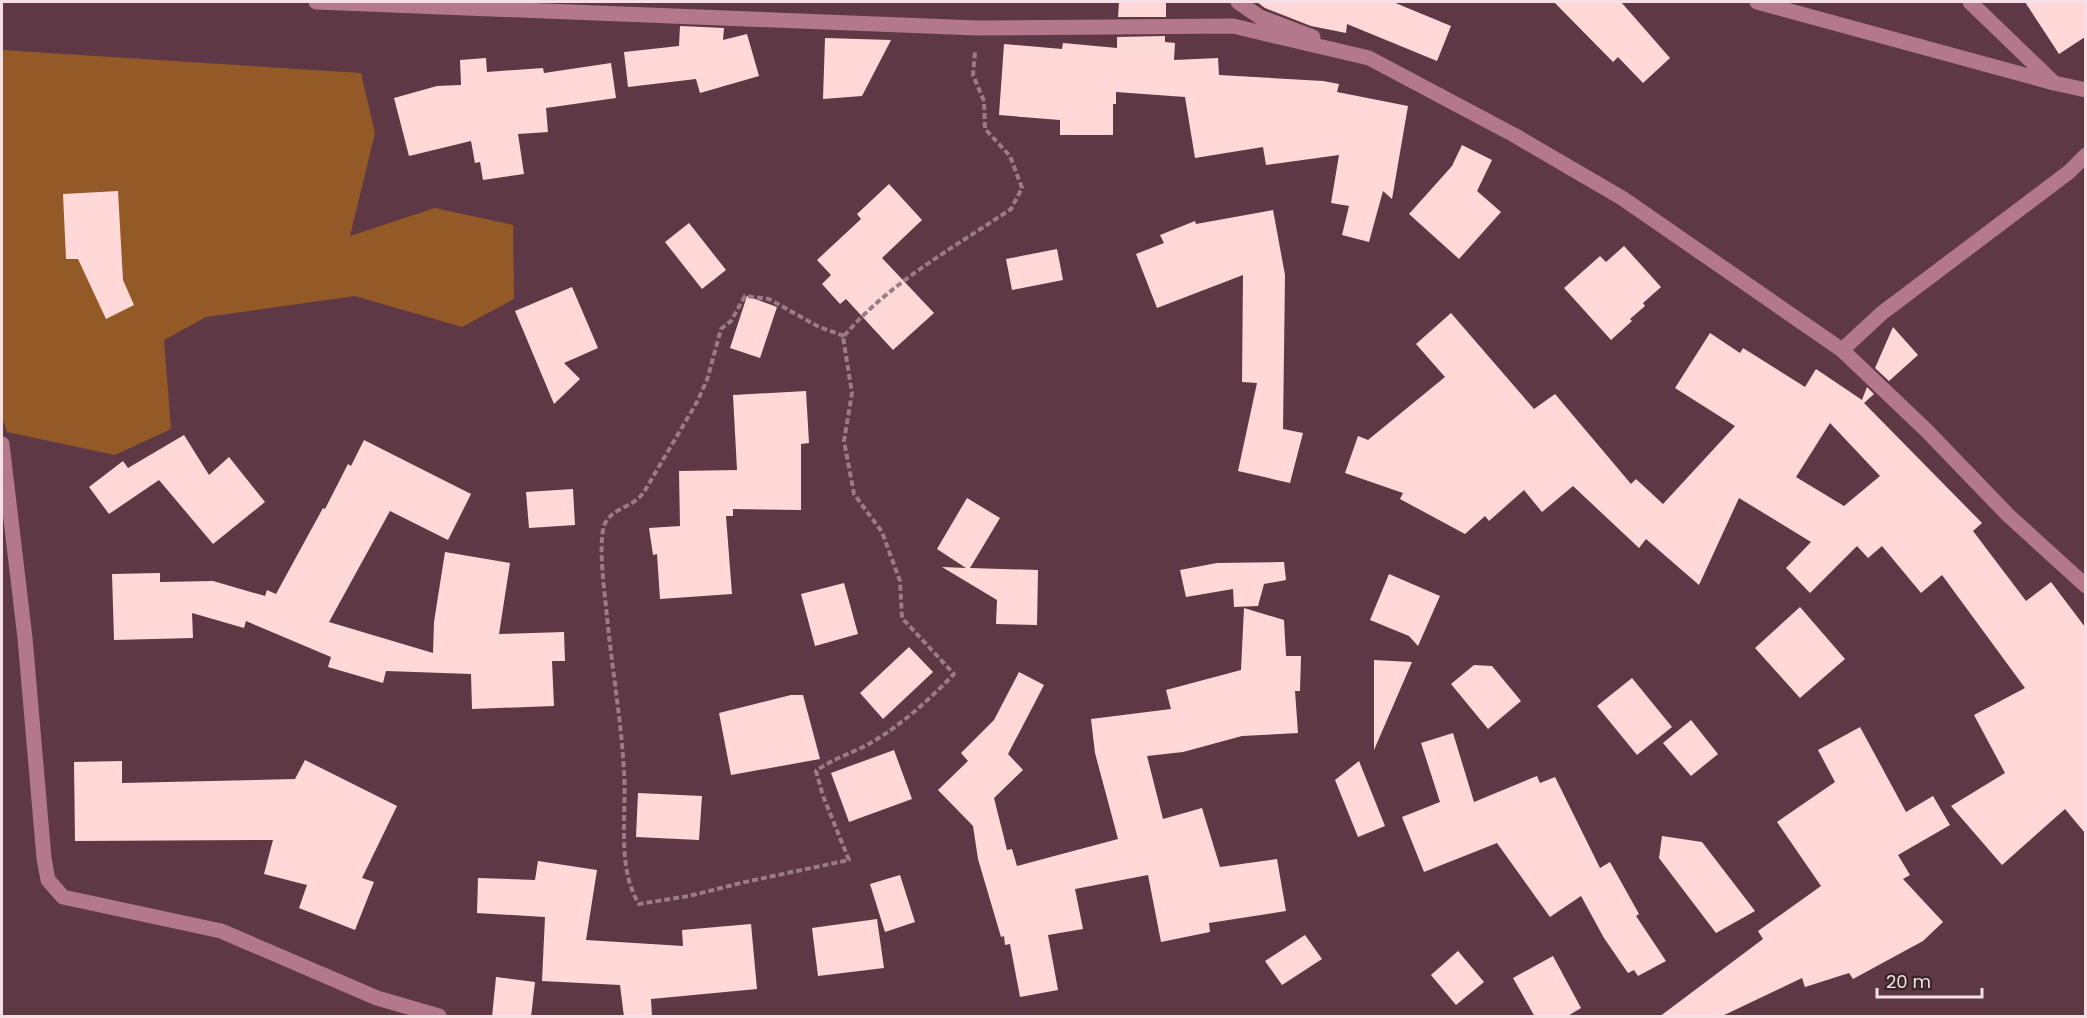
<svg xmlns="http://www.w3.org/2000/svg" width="2087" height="1018" font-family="Poppins,sans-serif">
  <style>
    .green { fill: #935927 }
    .building { fill: #ffd8d7; fill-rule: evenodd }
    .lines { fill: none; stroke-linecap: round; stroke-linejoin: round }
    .path { stroke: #9b7b85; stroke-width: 4; stroke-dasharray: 6 3; stroke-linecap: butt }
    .minor { stroke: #b3788b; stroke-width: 15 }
  </style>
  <rect width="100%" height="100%" fill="#5e3945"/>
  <path class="green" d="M2,50L361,73L375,133L350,236L435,208L513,225L514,299L462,327L355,296L206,317L164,340L171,429L115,455L7,432L2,418Z"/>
  <path class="building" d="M1119,2H1166V17H1118Z
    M1257,2H1393L1451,26L1437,61L1347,24L1346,33L1311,26L1265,8Z
    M1554,2H1621L1670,58L1643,83L1618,57L1613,62Z
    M2025,2H2085V37L2059,54Z
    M680,26L724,28L723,40L747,34L759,76L700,93L696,79L628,87L624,52L679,46Z
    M1165,36V42L1175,43L1174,60L1218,58L1219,75L1323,81L1339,84L1337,92L1408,106L1392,199L1383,191L1369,242L1342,235L1349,206L1331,203L1339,155L1266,165L1263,147L1195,158L1185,97L1116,92V104H1113V135H1060V120L999,115L1004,44L1062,49L1063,43L1117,48V37Z
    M825,38L891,40L862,96L823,99Z
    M486,58L487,72L543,68L544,73L611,63L616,98L546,108L548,132L518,134L524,174L483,180L480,162L475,163L471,141L409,156L394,98L437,86L461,85L460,60Z
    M1462,145L1492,160L1477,191L1501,212L1459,259L1409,214L1452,166Z
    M889,184L922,220L882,258L934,313L893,350L846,299L840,304L822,284L831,275L817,260L861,219L857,214Z
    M118,191L123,280L134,305L106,319L78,259H66L63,194Z
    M1273,210L1285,275L1283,429L1303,433L1290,483L1238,471L1257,383L1242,382L1243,275L1157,308L1136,254L1164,243L1160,235L1195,221L1196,224Z
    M689,223L726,270L702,289L665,242Z
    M1624,246L1661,287L1643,303L1645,306L1630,319L1632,321L1611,340L1564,288L1600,256L1606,262Z
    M1057,249L1063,280L1012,290L1006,259Z
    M572,287L598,348L564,363L580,379L554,404L515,311Z
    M747,296L777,307L760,358L730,348Z
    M1451,313L1534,409L1555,394L1631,484L1636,479L1663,504L1735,426L1675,388L1710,333L1740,353L1743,348L1805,387L1816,369L1862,400L1867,387L1874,394L1864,403L1982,523L1973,531L2026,601L2051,582L2085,627V833L2065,809L2002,865L1951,806L2005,773L1974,715L2025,688L1942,575L1921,593L1882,546L1868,558L1857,546L1810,593L1786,568L1811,542L1739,498L1699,585L1646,539L1639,548L1573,486L1542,512L1524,490L1489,521L1485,516L1465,534L1400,499L1403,493L1345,473L1358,436L1368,440L1445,377L1416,344ZM1830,423L1880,476L1844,506L1796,477Z
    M1893,327L1918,355L1889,381L1875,368Z
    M806,391L809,443L801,444V510L733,509V516H726L732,594L660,599L657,554L653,555L649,528L680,526L679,471L737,470L733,395Z
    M184,435L209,475L229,457L265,502L213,544L159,480L109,514L89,487L123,461L128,468Z
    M364,440L471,494L448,540L390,511L329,622L433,653L434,622L445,552L510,563L499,634L564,632L565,661H552L554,706L472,709L471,674L386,671L383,683L328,667L331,657L246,621L244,628L192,613L193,638L114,640L112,574L160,573V582L213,581L265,596L267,590L276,594L323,508L325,509L348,464L351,466Z
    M573,489L575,525L529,528L526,492Z
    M967,498L1000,518L970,568L1038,570L1037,625L996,624L997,600L942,567L966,568L937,549Z
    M1284,562L1286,580L1264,584L1258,606L1234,607L1233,589L1186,597L1180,570L1217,563Z
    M1389,574L1440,596L1418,646L1409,636L1370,620Z
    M844,583L858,634L815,646L801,594Z
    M1800,607L1845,659L1800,698L1755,648Z
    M1244,608L1284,620L1286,656H1301L1300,691H1295L1298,733L1242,736L1183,752L1147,756L1163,819L1202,808L1220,867L1277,859L1286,911L1209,923L1210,932L1161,942L1148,875L1075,889L1083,929L1048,935L1058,990L1020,997L1010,944L1005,945L1004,936L1001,937L978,859L973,826L938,790L968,761L961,753L994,720L1019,672L1044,685L1008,754L1023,770L994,798L1007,850L1012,849L1017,866L1118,839L1095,753L1091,719L1171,709L1166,690L1241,670Z
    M909,647L933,672L883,719L860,693Z
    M1374,660L1412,662L1374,750Z
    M1474,665L1492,666L1521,701L1488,729L1451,684Z
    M1632,678L1672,727L1637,755L1597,706Z
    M791,695H803L820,759L731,775L719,713Z
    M1691,720L1718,754L1691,776L1663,743Z
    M1860,727L1906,812L1933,796L1950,825L1898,855L1910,875L1903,879L1943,922L1923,941L1853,979L1849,973L1805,987L1802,978L1720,1017H1659L1763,939L1758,931L1821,886L1777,822L1835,782L1818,750Z
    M1453,733L1474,802L1537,776L1540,783L1555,777L1600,868L1610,862L1639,914L1636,916L1666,961L1638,976L1634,970L1628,973L1604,938L1581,896L1550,917L1497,843L1424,872L1402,817L1440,802L1421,743Z
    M894,750L912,799L849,822L831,773Z
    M305,760L397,806L362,878L374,882L355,930L299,908L307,885L264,874L273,840L75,841L74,762L122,761V783L295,779Z
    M1359,761L1385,826L1358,837L1335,780Z
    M638,793L702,796L699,840L636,837Z
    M1662,836L1702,842L1755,911L1716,933L1659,858Z
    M538,861L597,870L586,940L683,946L682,930L751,924L757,989L651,999L652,1017H624L620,985L542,981L545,917L477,913L478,878L535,880Z
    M900,875L915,922L885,932L870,884Z
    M877,919L884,968L818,976L812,928Z
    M1305,935L1322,959L1282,985L1265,961Z
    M1458,951L1484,982L1456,1005L1431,975Z
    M1553,956L1581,1008L1566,1017H1535L1513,978Z
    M496,977L535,982L531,1017H492Z"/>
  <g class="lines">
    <path class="path" d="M844,336L819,327L769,299L745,296L731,321L721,329L707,380L697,402L644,492C633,508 610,508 604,526C598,547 605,595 607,617C612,668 621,719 624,771C627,814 616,867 639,904L689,896L745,882L849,860L823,796L816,771C832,759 850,754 867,745C898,728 929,700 954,674L902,618L900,581L882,532L854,494L844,441L852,393L843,337L844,336C889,283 953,248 1011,209L1022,188L1010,156L985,129L984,101L973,75L975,52"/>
    <path class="minor" d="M316,2L977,28L1233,26L1369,58L1514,135L1622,198L1842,350L1927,431L2008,515L2086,586
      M1238,2L1260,17L1313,37
      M1757,2L2054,83
      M1970,2L2054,83L2086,90
      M1842,350L1882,313L2069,172L2086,155
      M2,444L25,638L44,858L48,880L63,897L221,931L377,998L439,1016"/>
  </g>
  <rect width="2087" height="1018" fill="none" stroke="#f7dfe6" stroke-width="6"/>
  <path d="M1877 988v9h105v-9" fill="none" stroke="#f7dfe6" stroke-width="3"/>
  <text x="1886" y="988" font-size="18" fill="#f7dfe6" stroke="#38262b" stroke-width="4.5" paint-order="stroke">20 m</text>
</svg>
